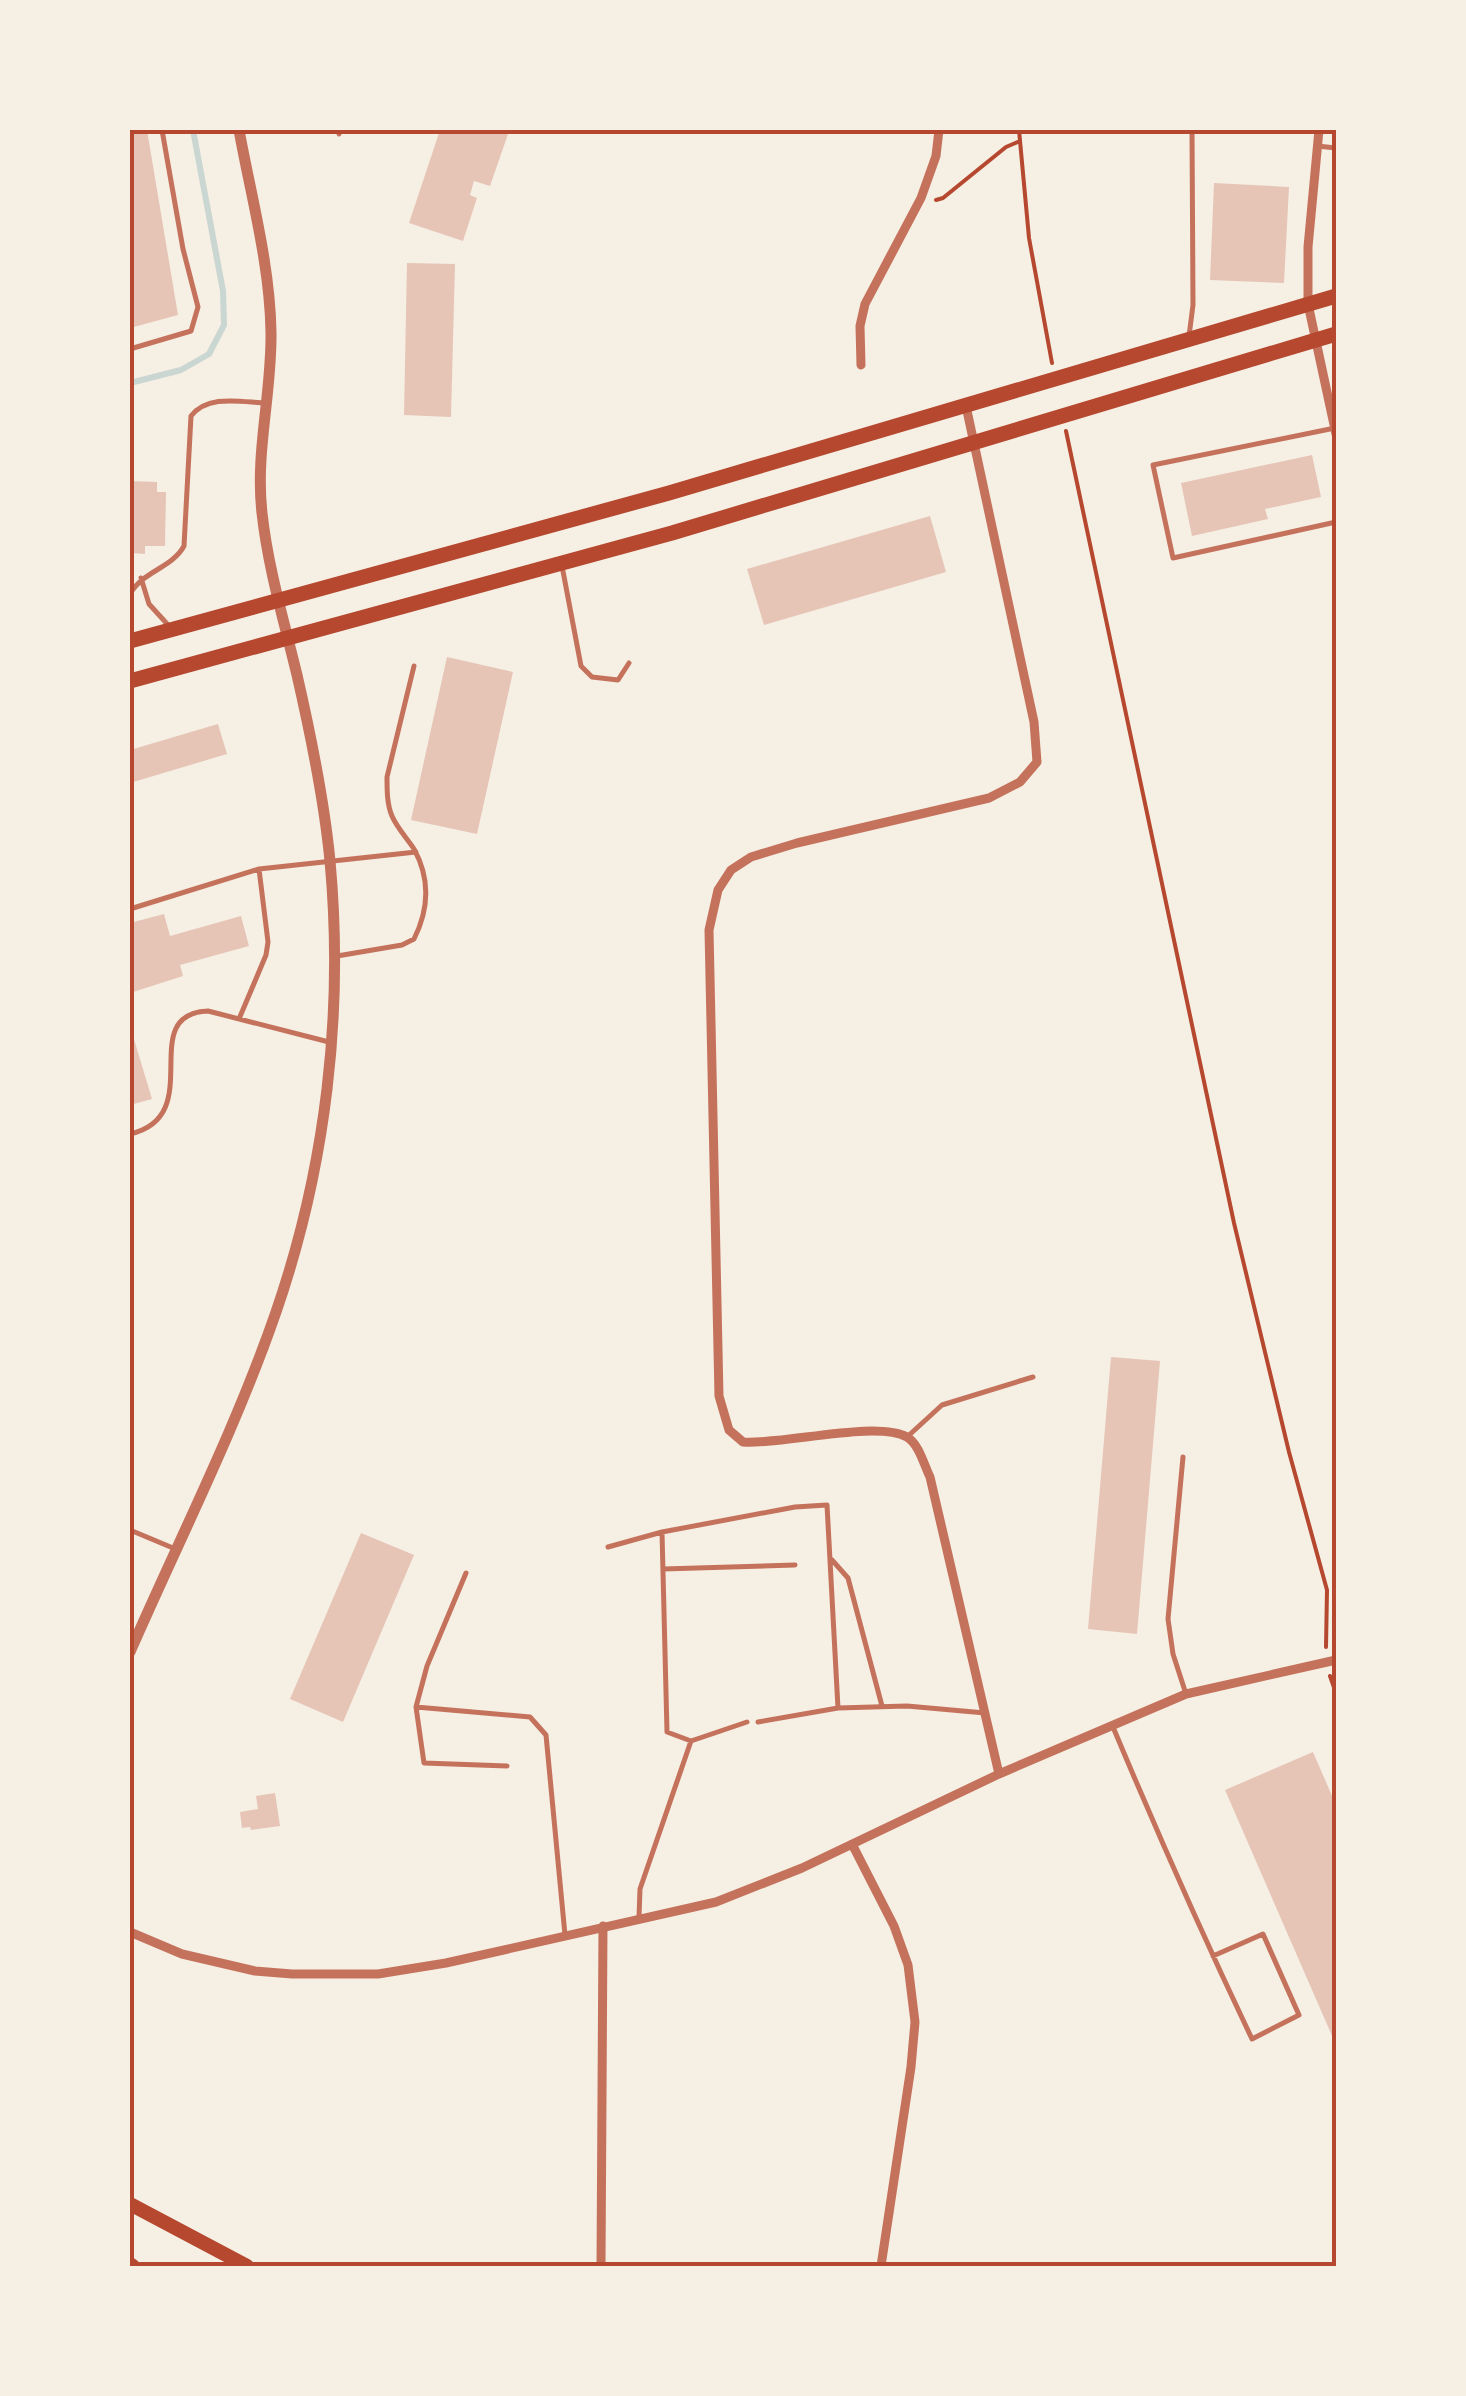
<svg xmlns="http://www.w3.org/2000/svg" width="1466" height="2396" font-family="'Sofia Sans Condensed',sans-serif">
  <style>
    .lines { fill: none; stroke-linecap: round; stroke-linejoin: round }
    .stream { stroke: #c9d6d2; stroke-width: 6 }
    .building { fill: #e6c5b7 }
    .path { stroke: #b5482f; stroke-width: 4 }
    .service { stroke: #c5725c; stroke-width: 5 }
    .minor { stroke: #c5725c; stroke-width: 9 }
    .tertiary { stroke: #c5725c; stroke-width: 11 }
    .primary { stroke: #b5482f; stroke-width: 14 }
    .trunk { stroke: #b5482f; stroke-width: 15 }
    .neatline { fill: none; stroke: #b5482f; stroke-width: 4 }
  </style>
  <rect width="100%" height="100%" fill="#f6efe4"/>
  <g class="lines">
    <path class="stream" d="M130,383L181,370L209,354L224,325L223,291L193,130"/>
  </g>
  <path class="building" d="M130,130H147L178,315L130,328Z
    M440,130H496L508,134L490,186L474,181L470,195L477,198L463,241L409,223Z
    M1214,183L1289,187L1284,283L1210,280Z
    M407,263L455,264L451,417L404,415Z
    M1312,455L1321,497L1265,509L1268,519L1192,536L1181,483Z
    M130,481L157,482V492H166L165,546H145V554L130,553Z
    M930,516L946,572L764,625L747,569Z
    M447,657L513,672L477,834L411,820Z
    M218,724L227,754L130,783V750Z
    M164,914L170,936L241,916L249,946L180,965L183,976L130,993V923Z
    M130,1026L152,1099L130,1105Z
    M1111,1357L1160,1361L1137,1634L1088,1629Z
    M361,1533L414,1555L343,1722L290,1699Z
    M1313,1752L1336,1805V2045L1225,1790Z
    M275,1793L280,1826L251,1830L250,1827L242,1828L240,1812L258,1809L256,1796Z"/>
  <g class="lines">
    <path class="path" d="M1019,130L1029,238L1052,363
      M936,200L943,198L1006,147L1020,141
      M1066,431L1234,1223L1289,1452L1327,1590L1326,1647
      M1330,1676L1336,1693"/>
    <path class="service" d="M338,130L339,134
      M1317,146L1336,148
      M1189,336L1193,305L1192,130
      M130,349L191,331L198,307L183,249L162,130
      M1335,428L1153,465L1173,558L1336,522
      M562,566L581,666L592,677L618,680L629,663
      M141,578L149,604L169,626
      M130,594C143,571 172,568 184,546L191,416C208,394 241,402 266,403
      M130,909L259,869L416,852
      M337,956L402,945L414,939C429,909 430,878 414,849C407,838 397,828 392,816C387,805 387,790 387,777L414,666
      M239,1019L266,955L268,942L259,869
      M130,1134C209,1116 134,1014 208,1011L329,1042
      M907,1437L942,1405L1033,1377
      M1183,1457L1168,1619L1173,1654L1186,1694
      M130,1530L173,1548
      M608,1547L662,1532
      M832,1560L848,1578L882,1706
      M663,1569L795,1565
      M466,1573L427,1666L416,1707L530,1717L546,1735L565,1935
      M416,1707L424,1763L507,1766
      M758,1722L838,1708
      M1113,1727C1157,1832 1203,1936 1252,2039L1299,2015L1263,1934L1213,1956
      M691,1741L747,1722
      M639,1917L640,1889L691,1741L667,1732L662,1532L795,1507L827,1505L838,1708L907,1706L985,1713"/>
    <path class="minor" d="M1319,130L1308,247V304L1336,434
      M861,365L860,326L865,304L921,198L936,156L939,130
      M966,406L1034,722L1037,762L1020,782L989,798L797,843L751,857L731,870L718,890L709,930L719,1396L729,1430L743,1442C783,1445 876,1420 907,1437C919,1444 924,1465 930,1477L999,1774
      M852,1844L894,1926L908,1965L915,2022L911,2067L881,2266
      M130,1932L182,1954L255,1971L292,1974H378L446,1963L716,1902L802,1868L999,1774L1186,1694L1336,1660
      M601,2266L603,1926"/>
    <path class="tertiary" d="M130,1652C179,1540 236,1428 276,1312C326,1167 344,1013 330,861C324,798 311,736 297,675C284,621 268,568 262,513C255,452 272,393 271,332C270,265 251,196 239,130"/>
    <path class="primary" d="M130,2204L247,2266
      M130,2264L133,2266"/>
    <path class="trunk" d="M130,641L669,493L1336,296
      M130,681L672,533L1336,334"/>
  </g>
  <rect width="1466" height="2396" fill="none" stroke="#f6efe4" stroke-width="265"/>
  <rect x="132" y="132" width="1202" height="2132" class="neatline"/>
</svg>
